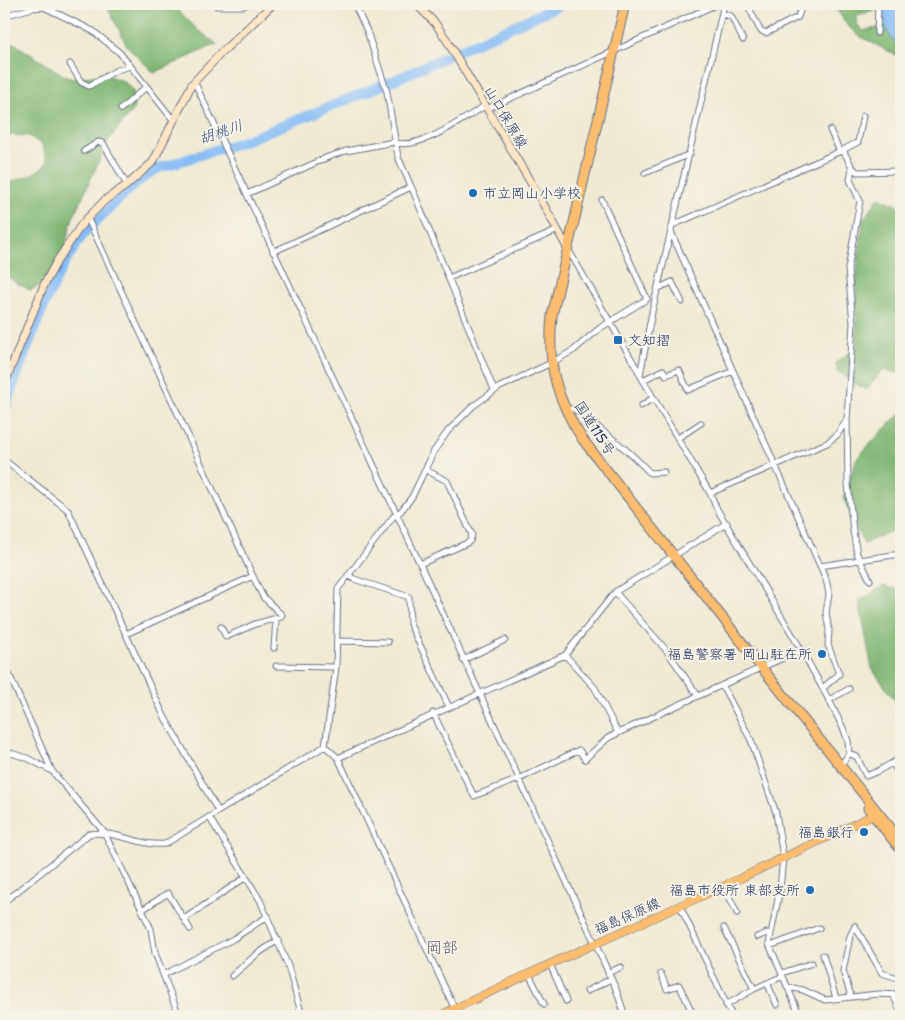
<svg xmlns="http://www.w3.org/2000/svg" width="905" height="1020" font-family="'Shantell Sans','Klee One',sans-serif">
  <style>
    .forest { fill: #80b673; stroke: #4e7268 }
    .water { fill: #87bcf6; stroke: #5176aa }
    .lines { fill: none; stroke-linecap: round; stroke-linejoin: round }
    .river { stroke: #87bcf6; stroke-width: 10 }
    .street-casing { stroke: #667087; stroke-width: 7 }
    .secondary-casing { stroke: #667087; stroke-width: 9 }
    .primary-casing { stroke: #667087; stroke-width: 9 }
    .highway-casing { stroke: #667087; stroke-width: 11 }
    .street { stroke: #fff; stroke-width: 5 }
    .secondary { stroke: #fee5c5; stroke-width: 7 }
    .primary { stroke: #fcbd6f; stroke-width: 8 }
    .highway { stroke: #fcbd6f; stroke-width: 9 }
    .poi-dot { fill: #1f6fb2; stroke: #f7f3e8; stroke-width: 2 }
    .labels { text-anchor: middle; stroke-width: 4; stroke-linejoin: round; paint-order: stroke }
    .street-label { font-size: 14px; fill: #1b2f5e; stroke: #f7f3e8 }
    .poi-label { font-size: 14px; fill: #1b2f5e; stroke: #f7f3e8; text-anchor: end }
    .water-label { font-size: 15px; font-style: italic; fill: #365284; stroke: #f7f3e8 }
    .quarter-label { font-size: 16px; fill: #625970; stroke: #f7f3e8 }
  </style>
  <rect width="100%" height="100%" fill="#f7f3e8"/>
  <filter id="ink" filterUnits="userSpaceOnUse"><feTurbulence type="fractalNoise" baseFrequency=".02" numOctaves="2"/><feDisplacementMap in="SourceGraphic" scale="10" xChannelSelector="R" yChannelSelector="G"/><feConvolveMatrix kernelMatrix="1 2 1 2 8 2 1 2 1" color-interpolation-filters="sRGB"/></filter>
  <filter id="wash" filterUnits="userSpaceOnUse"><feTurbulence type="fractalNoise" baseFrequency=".0096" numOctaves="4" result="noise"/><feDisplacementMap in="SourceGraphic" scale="20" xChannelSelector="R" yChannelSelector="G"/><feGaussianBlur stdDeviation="1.12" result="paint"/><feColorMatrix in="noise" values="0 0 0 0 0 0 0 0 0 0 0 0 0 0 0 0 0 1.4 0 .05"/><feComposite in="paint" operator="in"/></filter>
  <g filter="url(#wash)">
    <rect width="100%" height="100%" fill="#f0ead4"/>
    <path class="forest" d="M106,4H172L199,31L217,44L154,73L127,46Z
      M833,4H891L868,13L857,16L856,23L863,31L886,26L891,38L901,46V58L859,36L847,25Z
      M4,37L68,78L106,75L125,82L133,91L134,108L108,141L72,220L58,273L42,285L30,290L12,280L4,273V184L29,176L44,167L47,160L42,145L29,136L4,135Z
      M879,197L901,207V374L883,370L866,390L837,371L836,362L857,348L856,284L863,220Z
      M901,414V526L864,544L843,498L857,458L894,419Z
      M883,586L901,590V699L896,702L872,669L859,601Z"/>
    <path class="water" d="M891,4L901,5V46C884,34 886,26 883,7Z"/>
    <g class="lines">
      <path class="river" d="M4,410C26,354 49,276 87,230C95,222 104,214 112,206C126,192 141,177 159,168L241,142L302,118L390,82L562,4"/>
    </g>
  </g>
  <g filter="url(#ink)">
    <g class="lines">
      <g class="street-casing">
        <path id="street" d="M354,4L367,31L387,92L398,157L414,193L494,390
          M724,4L652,312L640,375L710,493L717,509L802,651L829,700L844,730L848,741L849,754L840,766
          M752,4L750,10L760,30L766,33L798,17L800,11L796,4
          M217,6H243L247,4
          M4,14H11L32,8L44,7L93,31L120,53L174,121
          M722,14L731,16L743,40
          M877,33L878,4
          M70,64L81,82L89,86L117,70L130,66
          M194,81L420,564
          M121,109L146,87
          M487,109L717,4
          M830,130L840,152
          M843,150L858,142L863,116
          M84,151L98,142L103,143L127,185
          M645,173L690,154
          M247,194L328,157L346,151L394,142C418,152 464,118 485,106
          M87,217L257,585L263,597L282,615L281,617L255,624L226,637L221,627
          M673,225L843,150L852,167L857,172L901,171
          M671,232L826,579L829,594L826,613L829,630L828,645L839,674L823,688
          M568,249L640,374
          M273,252L411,187
          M449,278L558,230
          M659,288L672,282L682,302
          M643,380L663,370L666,375L679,370L688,390L733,371
          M641,406L653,398
          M566,409H574C600,429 627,448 650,473L664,472
          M847,420L848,484L853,531L857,554L870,580
          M678,438L701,423
          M4,460L68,510L164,716L218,811
          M426,470L447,481L472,535L470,541L467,543L420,564L616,989L625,1016
          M710,493L827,443L837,435L847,420L853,323L848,269L860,201L850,180L852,167
          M820,566L893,555H897L900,559
          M348,575L354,579L409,597L410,624L449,707
          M615,592L667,651L698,696L801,650
          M126,634L253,576
          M338,641L388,642
          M274,648L276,619
          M565,655L595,688L618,733
          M463,660L505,640
          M4,663L52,771L104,832L142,910L151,929L155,953L179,1016
          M276,666L336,667
          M722,685L751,740L776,813L783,857L780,889L769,944L800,1016
          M829,700L849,689
          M433,713L474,796L519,779L579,750L585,759L608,738L618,733L698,696
          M325,746L336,667L338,589L393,517L401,511L412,497L434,451L448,431L473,406L500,387L551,363L574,350L600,328L647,299L602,200
          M4,751L27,758L52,771
          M849,753L857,757L866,776L878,771L901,758
          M338,758L458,1016
          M893,763L901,779
          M209,817L260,900L288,966L302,1016
          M724,886L737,913
          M4,902L89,834C115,829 139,847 165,844L325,746L338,758L565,655L615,592L727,523
          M680,906L732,1016
          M142,910L168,893L190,929
          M184,919L246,877
          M855,926L882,973L901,979
          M724,928L754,989
          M757,937L767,933L771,934
          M770,946L819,928
          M823,955L836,998
          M550,964L566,1001
          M608,973L621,967
          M782,973L812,963
          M529,974L544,1004
          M661,974L667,989L679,985L694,1016
          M163,975L233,939L268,916
          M232,976L256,955L278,940
          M767,983L777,1005
          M787,987L803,990L825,1000L878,994L901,995
          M587,991L611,979
          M893,994L901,1013
          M851,996L843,971L850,936L855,926
          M726,1005L754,989L783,976
          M590,1016H592"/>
      </g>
      <g class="secondary-casing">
        <path id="secondary" d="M416,4L435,23L446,39L541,200L568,249
          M4,385L44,285L57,261L82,224L105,200L127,185L153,162L192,84L222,52L273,4"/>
      </g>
      <g class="primary-casing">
        <path id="primary" d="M439,1016L550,964L724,886L878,813"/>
      </g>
      <g class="highway-casing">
        <path id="highway" d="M625,4L552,316C547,365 556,399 583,440L762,668L901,841
          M868,808L901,850"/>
      </g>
      <use href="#street" class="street"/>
      <use href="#secondary" class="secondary"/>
      <use href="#primary" class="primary"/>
      <use href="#highway" class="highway"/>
    </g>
  </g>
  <g class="poi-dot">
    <circle cx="473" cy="193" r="5"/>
    <rect x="613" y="335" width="10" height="10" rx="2.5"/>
    <circle cx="822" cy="654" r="5"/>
    <circle cx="864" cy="832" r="5"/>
    <circle cx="810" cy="890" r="5"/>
  </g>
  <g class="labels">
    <g class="street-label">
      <text transform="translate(506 117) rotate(59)" y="5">山口保原線</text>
      <text transform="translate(595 428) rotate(57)" y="5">国道115号</text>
      <text transform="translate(627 916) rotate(-24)" y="5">福島保原線</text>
    </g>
    <g class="poi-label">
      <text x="483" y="198" text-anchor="start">市立岡山小学校</text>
      <text x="628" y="345" text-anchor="start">文知摺</text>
      <text x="812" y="659">福島警察署 岡山駐在所</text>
      <text x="854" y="837">福島銀行</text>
      <text x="800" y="895">福島市役所 東部支所</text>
    </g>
    <g class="water-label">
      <text transform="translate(221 132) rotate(-19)" y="5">胡桃川</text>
    </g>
    <g class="quarter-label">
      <text x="442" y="953">岡部</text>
    </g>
  </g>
  <rect width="905" height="1020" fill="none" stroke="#f7f3e8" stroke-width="20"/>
</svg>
